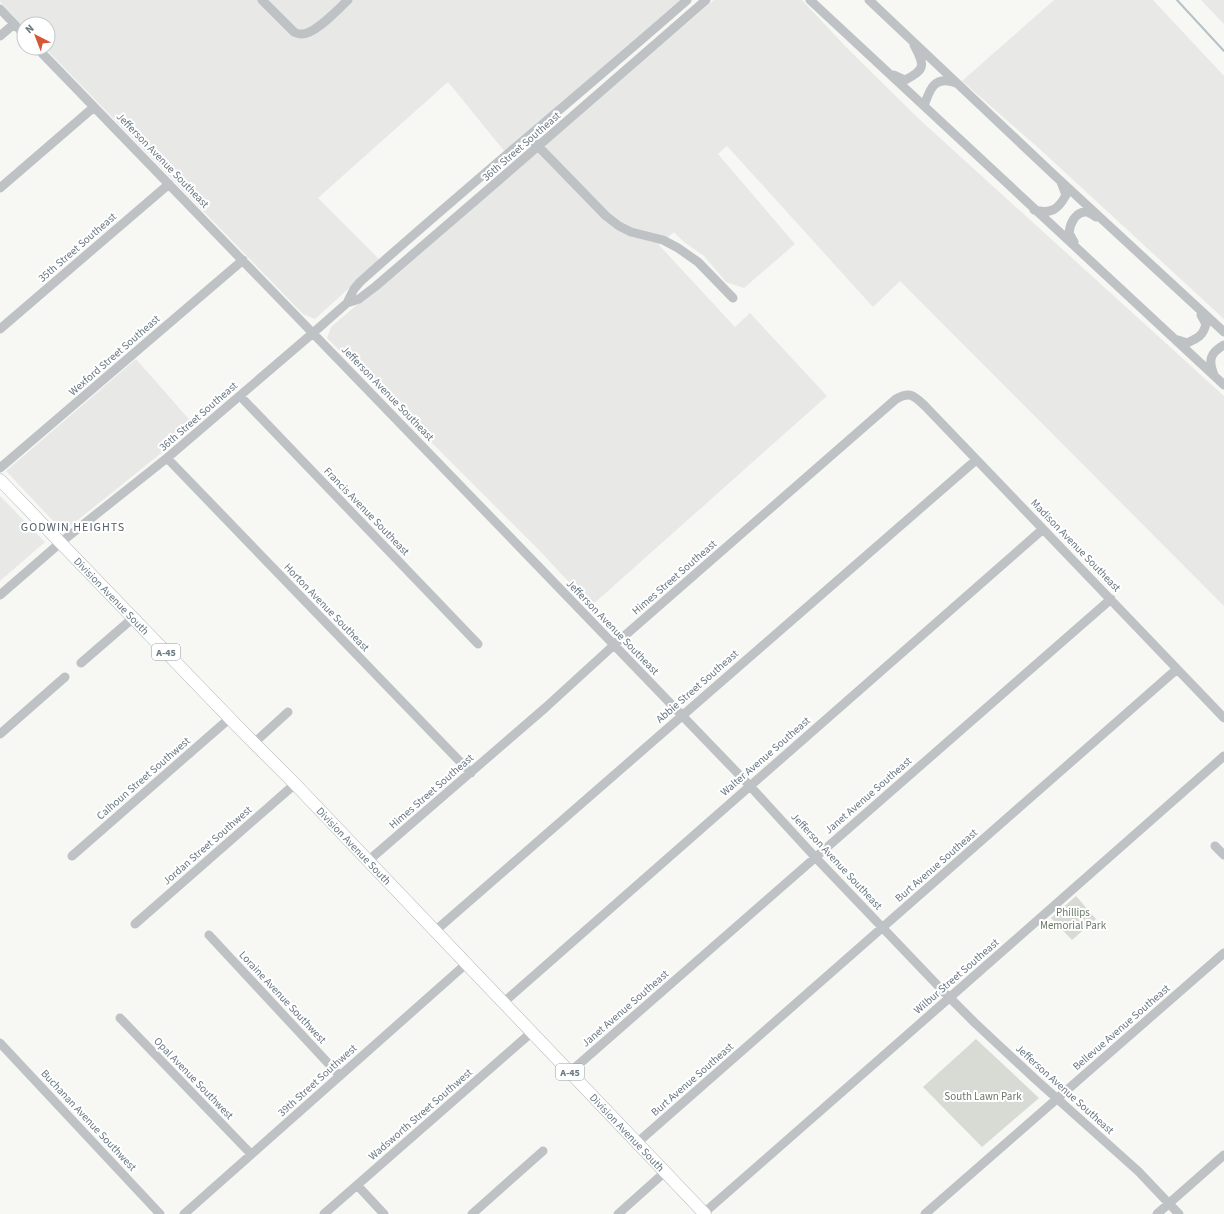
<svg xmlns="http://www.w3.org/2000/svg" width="1224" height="1214" font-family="'Source Sans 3',sans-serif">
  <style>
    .built { fill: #e8e8e7 }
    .green { fill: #d7dbd4 }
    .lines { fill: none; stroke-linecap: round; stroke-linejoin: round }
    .stream { stroke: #b5c1c4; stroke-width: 2 }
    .major-casing { stroke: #b2b6ba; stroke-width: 13 }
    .minor { stroke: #bec2c5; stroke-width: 9 }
    .major { stroke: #fff; stroke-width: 12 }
    .labels { text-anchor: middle; stroke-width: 4; stroke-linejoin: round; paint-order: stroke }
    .shield { fill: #fff; stroke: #95a0a8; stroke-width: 1 }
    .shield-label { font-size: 10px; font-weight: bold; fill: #687883 }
    .street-label { font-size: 11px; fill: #687883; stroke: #fff }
    .park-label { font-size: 11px; fill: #6b7a67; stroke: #fff }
    .neighbourhood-label { font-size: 12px; letter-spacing: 1px; fill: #556168; stroke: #fff }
  </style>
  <rect width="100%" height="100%" fill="#f7f7f4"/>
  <path class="built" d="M0,0H680L505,152L448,82L318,198L380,260L315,319L303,314L45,48H48V24H24V27L0,2Z
    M714,0H802L846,47L919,119L1224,396V606L900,281L873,307L727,146L718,154L795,244L744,288L726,282L704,256L684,242L674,232L659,245L735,327L750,313L827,396L591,606L540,551L327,338L331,327Z
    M1054,0H1153L1224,76V319L1043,152L962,81Z
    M1201,0H1224V24Z
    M136,359L195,426L69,527L63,528L57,525L6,471Z
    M0,496L45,542L0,581Z"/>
  <path class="green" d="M1076,896L1096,919L1072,940L1051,918Z
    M976,1039L1039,1098L982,1147L923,1087Z"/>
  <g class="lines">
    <path class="stream" d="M1177,0L1224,51"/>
    <g class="major-casing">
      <g id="major">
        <path id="s1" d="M0,480L243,732L295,784L705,1214"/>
      </g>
    </g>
    <path class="minor" d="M262,0L294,32C296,33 298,34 300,34C314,36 338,9 348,0
      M810,0L1224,385
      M869,0L1052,173L1224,332
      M0,9L24,34
      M0,36L14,24
      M37,48L537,565L750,786L815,857L943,991L975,1023L1034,1078L1138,1171L1179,1214
      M894,75L905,80C927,69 924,64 914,45
      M924,106C930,88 935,75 956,83
      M534,142L606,216L619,226L631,232L663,240L678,248L698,262L733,298
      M0,188L94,107
      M1034,210C1051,214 1058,210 1066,195L1061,182
      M1074,242L1069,233C1070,224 1075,211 1087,212C1090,213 1093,215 1096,217
      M347,303L359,299L376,286L491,187L706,0
      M0,329L169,184
      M1178,340L1187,343C1198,338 1203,336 1206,324L1201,315
      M1214,375C1208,360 1210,353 1224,345
      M240,396L478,644
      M167,458L471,773
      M0,468L243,260
      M0,595L60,543L167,458L313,333L347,303L354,289L360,282C467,186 579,95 687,0
      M81,663L133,618
      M0,734L65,677
      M254,743L288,712
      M1215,846L1224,855
      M72,856L230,718
      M368,861L545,708L614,645L896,399C911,391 914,396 925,406L1224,718
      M135,924L295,784
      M435,931L976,460
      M209,935L340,1076
      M504,1002L1043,529
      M120,1018L251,1154
      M0,1043L160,1214
      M570,1072L1111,599
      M638,1142L1177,669
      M357,1185L384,1214
      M704,1213L956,992L1224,756
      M184,1214L466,964
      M324,1214L532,1032
      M472,1214L543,1151
      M618,1214L665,1172
      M925,1214L1224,953
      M1157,1214L1224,1155"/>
    <use href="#major" class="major"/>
  </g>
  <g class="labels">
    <g class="shield">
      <rect x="152" y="644" width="28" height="16" rx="3"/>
      <rect x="556" y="1064" width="28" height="16" rx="3"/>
    </g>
    <g class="shield-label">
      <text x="166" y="656">A-45</text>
      <text x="570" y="1076">A-45</text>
    </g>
    <g class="street-label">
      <text transform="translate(521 146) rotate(-41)" y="4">36th Street Southeast</text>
      <text transform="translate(163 160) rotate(46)" y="4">Jefferson Avenue Southeast</text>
      <text transform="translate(77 247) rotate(-41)" y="4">35th Street Southeast</text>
      <text transform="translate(114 355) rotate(-41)" y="4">Wexford Street Southeast</text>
      <text transform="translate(388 393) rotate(46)" y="4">Jefferson Avenue Southeast</text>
      <text transform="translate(198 416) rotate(-41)" y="4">36th Street Southeast</text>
      <text transform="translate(367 511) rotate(46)" y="4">Francis Avenue Southeast</text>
      <text transform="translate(1076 545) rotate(46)" y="4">Madison Avenue Southeast</text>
      <text transform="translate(674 577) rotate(-41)" y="4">Himes Street Southeast</text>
      <text dy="4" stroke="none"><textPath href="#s1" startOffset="161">Division Avenue South</textPath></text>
      <text transform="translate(327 607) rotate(46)" y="4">Horton Avenue Southeast</text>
      <text transform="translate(613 627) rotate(46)" y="4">Jefferson Avenue Southeast</text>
      <text transform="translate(697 686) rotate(-41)" y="4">Abbie Street Southeast</text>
      <text transform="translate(765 756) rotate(-41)" y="4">Walter Avenue Southeast</text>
      <text transform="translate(143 778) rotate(-41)" y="4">Calhoun Street Southwest</text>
      <text transform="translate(431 791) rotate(-41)" y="4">Himes Street Southeast</text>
      <text transform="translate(868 795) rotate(-41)" y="4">Janet Avenue Southeast</text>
      <text transform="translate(207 845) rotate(-41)" y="4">Jordan Street Southwest</text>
      <text dy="4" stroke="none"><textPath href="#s1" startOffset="509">Division Avenue South</textPath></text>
      <text transform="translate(837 861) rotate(47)" y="4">Jefferson Avenue Southeast</text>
      <text transform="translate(936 865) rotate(-41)" y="4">Burt Avenue Southeast</text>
      <text transform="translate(956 976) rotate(-41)" y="4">Wilbur Street Southeast</text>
      <text transform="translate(283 997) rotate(47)" y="4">Loraine Avenue Southwest</text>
      <text transform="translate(625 1008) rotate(-41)" y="4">Janet Avenue Southeast</text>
      <text transform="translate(1121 1027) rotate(-41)" y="4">Bellevue Avenue Southeast</text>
      <text transform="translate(194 1078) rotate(46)" y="4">Opal Avenue Southwest</text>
      <text transform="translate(692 1079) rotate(-41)" y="4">Burt Avenue Southeast</text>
      <text transform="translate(317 1080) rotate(-42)" y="4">39th Street Southwest</text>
      <text transform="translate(1065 1089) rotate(42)" y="4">Jefferson Avenue Southeast</text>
      <text transform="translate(420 1114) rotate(-41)" y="4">Wadsworth Street Southwest</text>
      <text transform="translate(89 1120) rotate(47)" y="4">Buchanan Avenue Southwest</text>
      <text dy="4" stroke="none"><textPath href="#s1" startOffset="905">Division Avenue South</textPath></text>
    </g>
    <g class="park-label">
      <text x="1073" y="916">Phillips<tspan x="1073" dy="13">Memorial Park</tspan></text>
      <text x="983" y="1100">South Lawn Park</text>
    </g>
    <g class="neighbourhood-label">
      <text x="73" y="531">GODWIN HEIGHTS</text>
    </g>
  </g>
  <g transform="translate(36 36) rotate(318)"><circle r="19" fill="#ffffff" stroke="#c3c9cd"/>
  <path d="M0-3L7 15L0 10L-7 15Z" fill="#d65735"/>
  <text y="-6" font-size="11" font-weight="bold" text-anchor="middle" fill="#687883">N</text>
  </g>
</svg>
